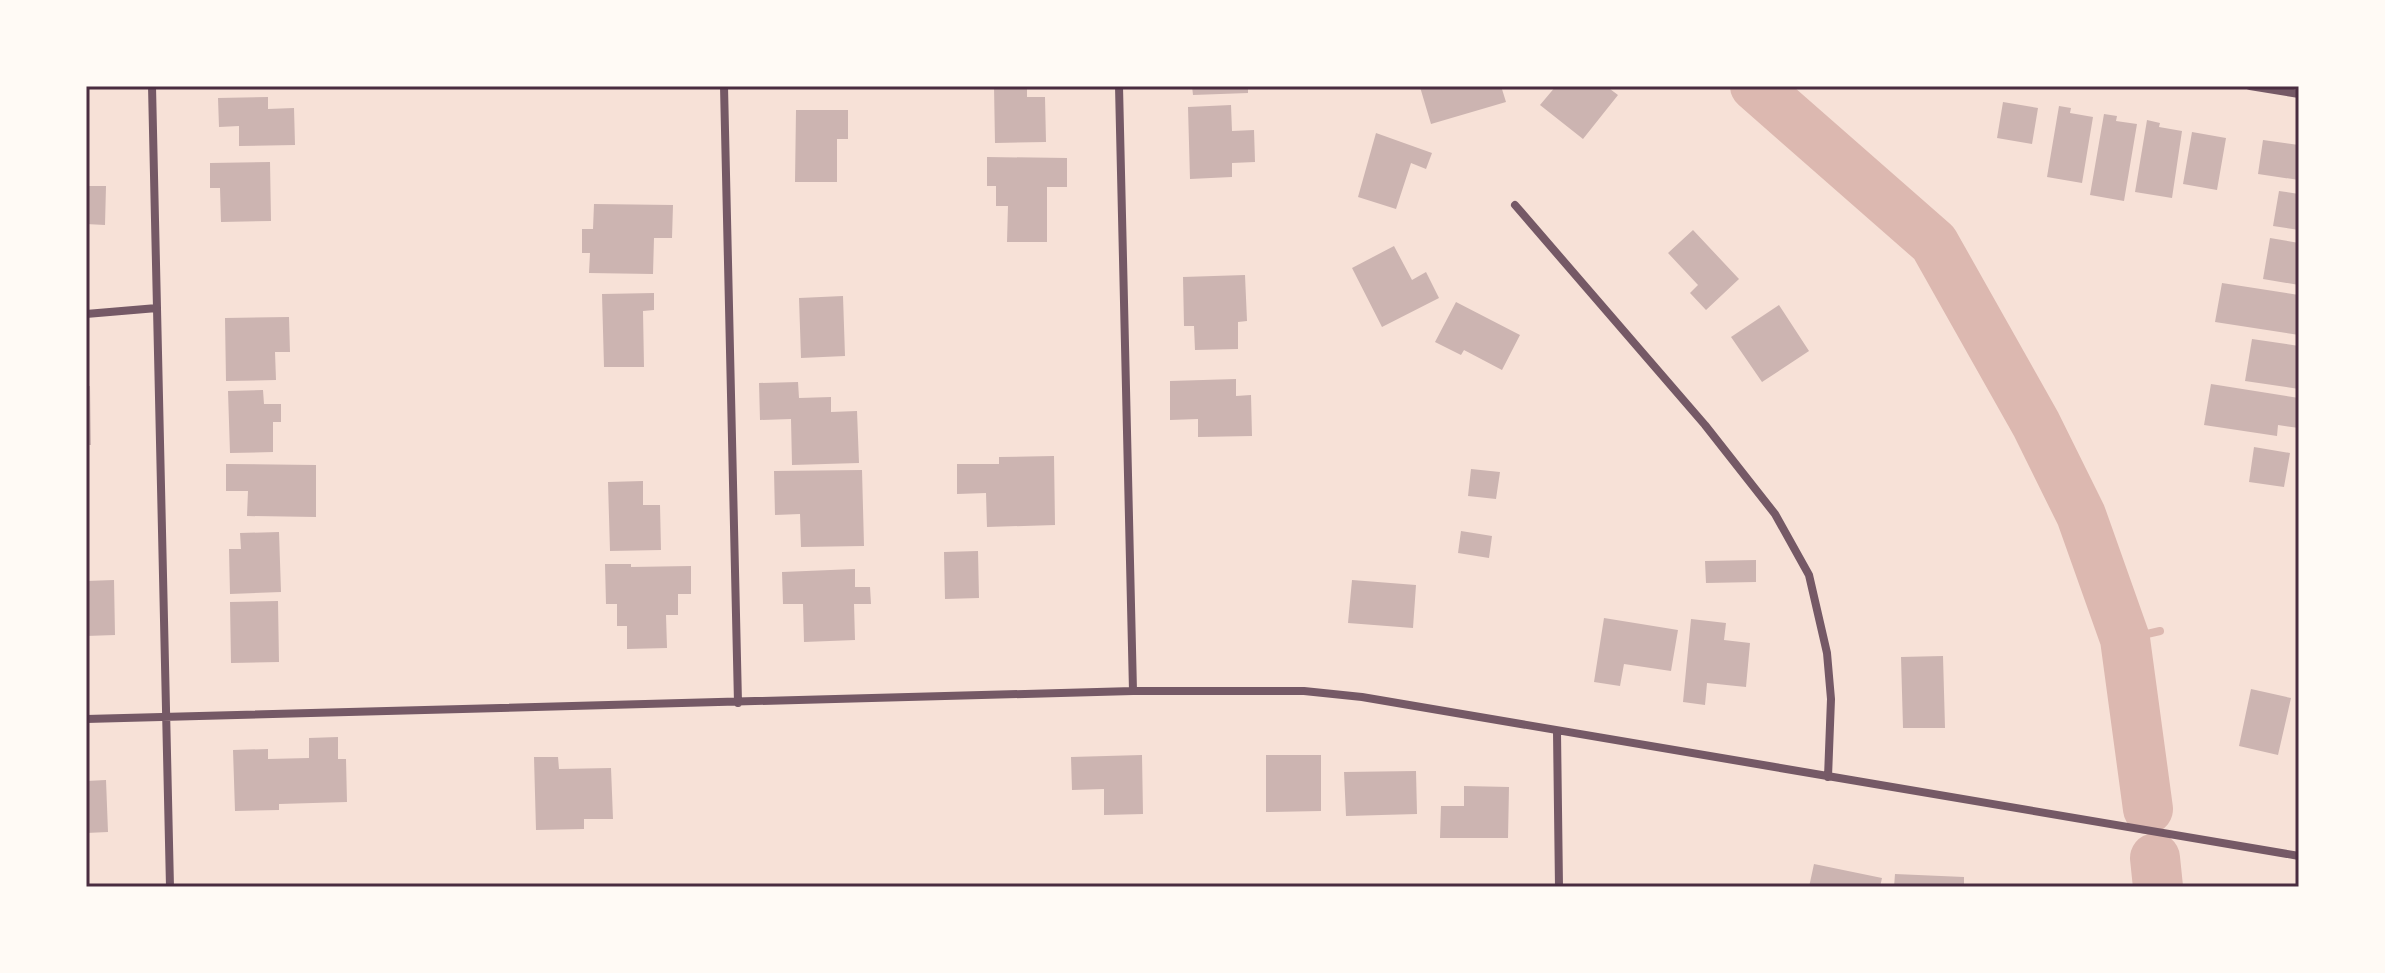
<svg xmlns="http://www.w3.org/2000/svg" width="2385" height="973" font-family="'Titillium Web',sans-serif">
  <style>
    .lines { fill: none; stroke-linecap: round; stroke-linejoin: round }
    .stream { stroke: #dcb8b0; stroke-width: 8 }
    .river { stroke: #dcb8b0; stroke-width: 50 }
    .building { fill: #ccb4b1 }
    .minor { stroke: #755966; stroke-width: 8 }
    .neatline { fill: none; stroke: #4a2c40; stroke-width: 3 }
  </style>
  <rect width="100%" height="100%" fill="#f7e1d7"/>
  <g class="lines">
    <path class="stream" d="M2125,639L2160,631"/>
    <path class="river" d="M1755,86L1934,243L2036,424L2081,515L2125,639L2148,809
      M2155,858L2158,887"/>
  </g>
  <path class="building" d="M994,86H1027V97H1045L1046,142L995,143Z
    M1192,86H1248V93L1193,95Z
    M1422,86H1501L1506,102L1431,124L1420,87Z
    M1556,86H1606L1618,95L1583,139L1540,105Z
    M268,97V109L294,108L295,145L239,146V126L219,127L218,98Z
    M2003,102L2038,108L2032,144L1997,138Z
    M1231,105L1232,131L1254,130L1255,162L1232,163V177L1190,179L1188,107Z
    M2059,106L2071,108L2070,113L2093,117L2082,183L2047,177Z
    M796,110H848V139H837V182H795Z
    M2104,114L2117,116L2116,121L2137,124L2124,201L2090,195Z
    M2147,120L2160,123L2159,127L2182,131L2172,198L2135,192Z
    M2192,132L2226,138L2217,190L2183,184Z
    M1376,133L1432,153L1426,169L1411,163L1396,209L1358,197Z
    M2263,140L2299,145V180L2258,174Z
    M987,157L1067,158V187H1047V242H1007L1008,206H996V186H987Z
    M270,162L271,221L221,222L220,188H210V163Z
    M86,186H106L105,225L86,224Z
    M2279,191L2299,194V230L2273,226Z
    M594,204L673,205L672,238H654L653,274L589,273L590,253H582V229H593Z
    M1693,230L1739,279L1706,310L1690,293L1698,285L1668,253Z
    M2270,238L2299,243V285L2263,279Z
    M1394,246L1412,280L1426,272L1439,298L1382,327L1352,268Z
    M1245,275L1247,321L1238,322V349L1195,350L1194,326H1184L1183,277Z
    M2222,283L2299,295V335L2215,322Z
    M654,293V310L643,311L644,367H604L602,294Z
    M843,296L845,356L801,358L799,298Z
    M1456,302L1520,335L1502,370L1464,350L1461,355L1435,342Z
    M1779,305L1809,351L1762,382L1731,337Z
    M289,317L290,352H275L276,380L226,381L225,318Z
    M2252,339L2299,346V389L2245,381Z
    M1236,379V396L1251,395L1252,436L1198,437V419L1170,420V381Z
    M798,382L799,398L831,397V412L857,411L859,463L792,465L791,419L760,420L759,383Z
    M2211,384L2299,398V428L2278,425L2277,436L2204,425Z
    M86,386H90L91,445H86Z
    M263,390L264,404H281V422H273V452L230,453L228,391Z
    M2254,447L2290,453L2284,487L2249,482Z
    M1054,456L1055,525L987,527L986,493L957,494V464H999V457Z
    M226,464L316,465V517L247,516L248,491H226Z
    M1471,469L1500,472L1496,499L1468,496Z
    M862,470L864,546L801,547L800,514L775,515L774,471Z
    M643,481V505H660L661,550L610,551L608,482Z
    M1461,531L1492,536L1489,558L1458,553Z
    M279,532L281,592L230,594L229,549H241L240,533Z
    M978,551L979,598L945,599L944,552Z
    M1756,560V582L1706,583L1705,561Z
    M605,564H631V567L691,566V594H678V615H666L667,648L627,649V626H617V604H606Z
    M855,569V587H870L871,604H854L855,640L804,642L803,604H783L782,572Z
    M114,580L115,635L86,636V581Z
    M1352,580L1416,585L1413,628L1348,623Z
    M278,601L279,662L231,663L230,602Z
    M1604,618L1678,630L1671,671L1624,664L1620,686L1594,682Z
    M1691,619L1726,623L1724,640L1750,643L1746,687L1707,683L1705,705L1683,702Z
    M1943,656L1945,728H1903L1901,657Z
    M2251,689L2291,698L2278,755L2239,746Z
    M338,737V759H346L347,802L279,804V810L235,811L233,750L268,749V759L309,758V738Z
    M1142,755L1143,814L1104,815V789L1072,790L1071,757Z
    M1266,755H1321V811L1266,812Z
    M534,757H558L559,769L611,768L613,819H584V829L536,830Z
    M1416,771L1417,814L1346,816L1344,772Z
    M106,780L108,832L86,833V781Z
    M1464,786L1509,787L1508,838H1440L1441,806H1464Z
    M1814,864L1882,878L1880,887H1809Z
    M1895,874L1964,877V887H1894Z"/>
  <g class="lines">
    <path class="minor" d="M152,86L170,887
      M724,86L738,703
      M1119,86L1133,691
      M2250,86L2299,94
      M1515,205L1705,425L1775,514L1809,575L1827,653L1831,699L1828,777
      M86,314L157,308
      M86,719L1133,691H1304L1362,697L2299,856
      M1557,732L1559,887"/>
  </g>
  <rect width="2385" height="973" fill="none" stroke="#fffaf5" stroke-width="176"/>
  <rect x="88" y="88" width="2209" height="797" class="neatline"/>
</svg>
